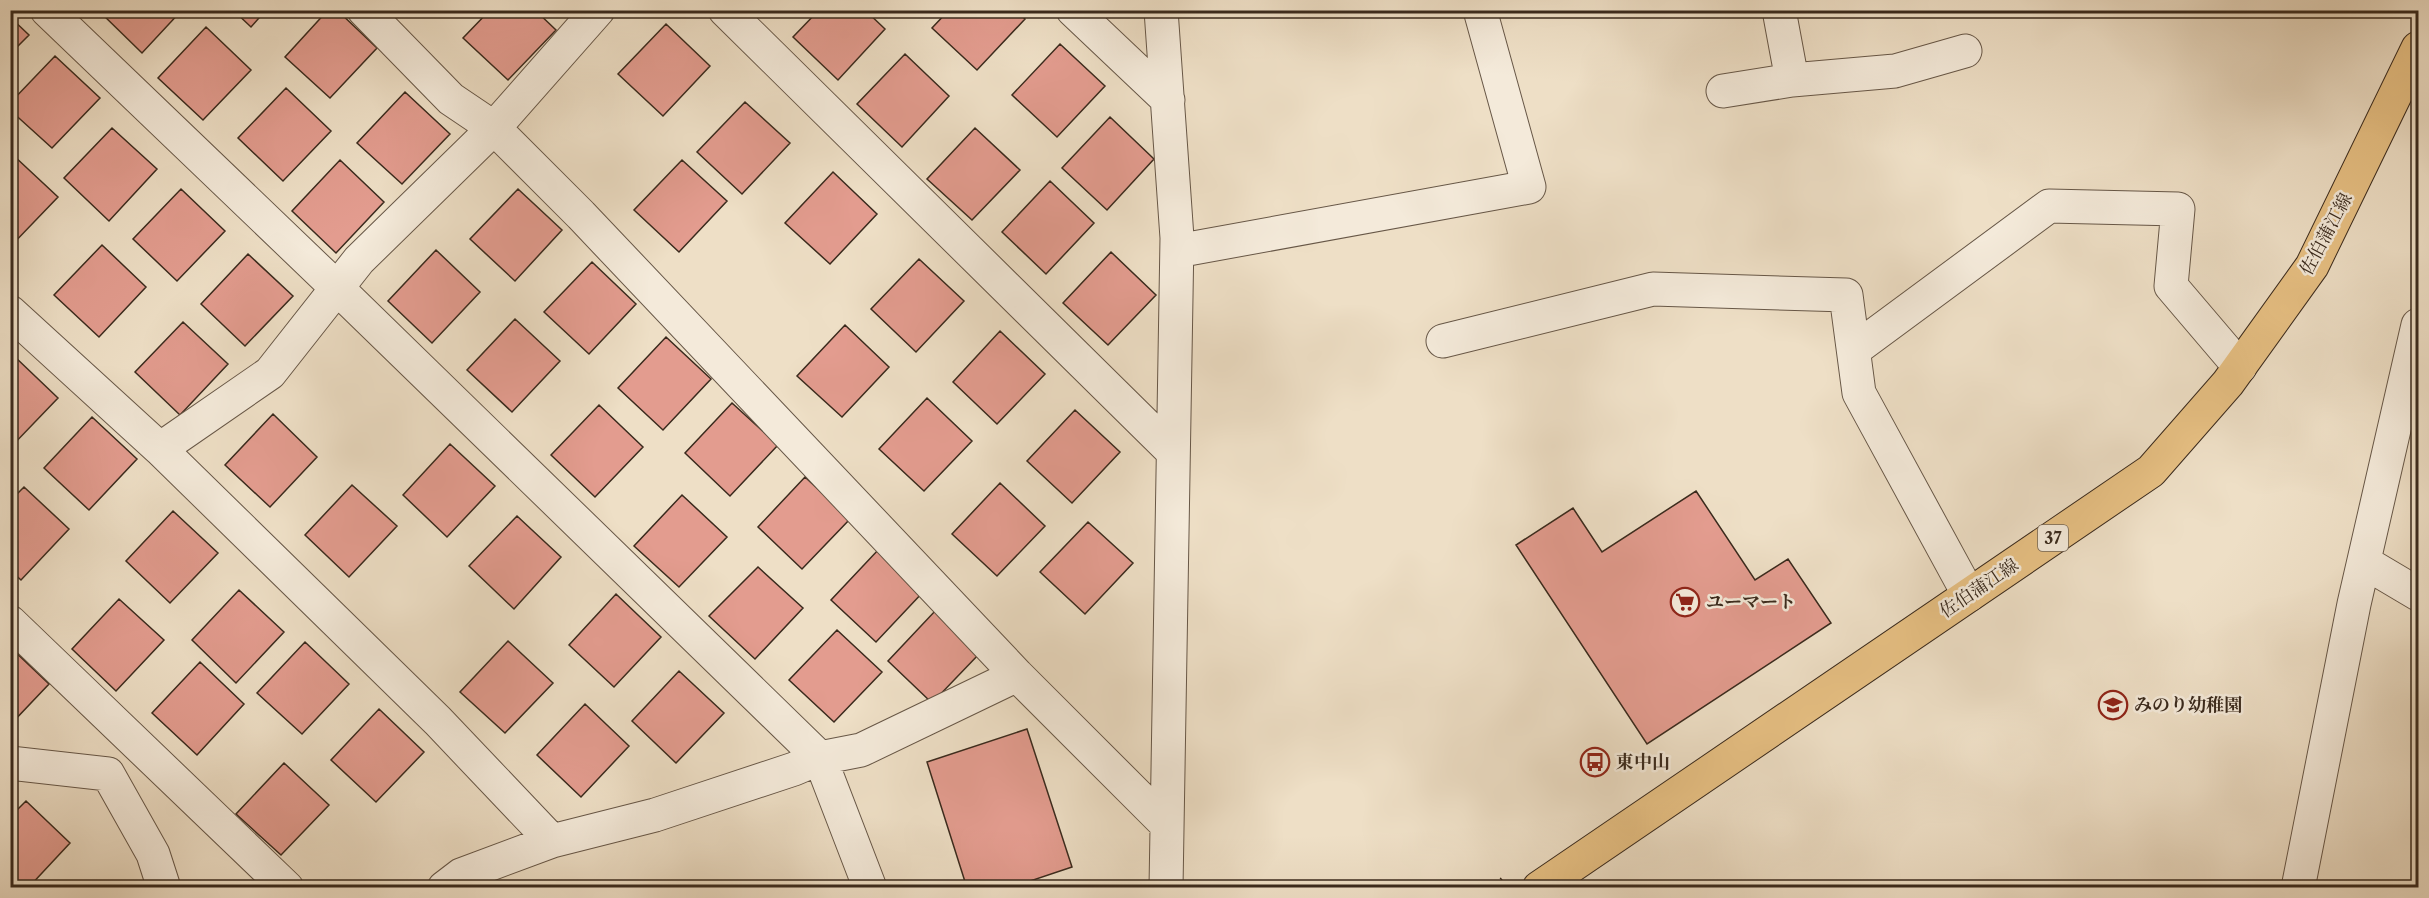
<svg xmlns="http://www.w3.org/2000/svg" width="2429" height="898" font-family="'Libre Caslon Text','Noto Serif JP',serif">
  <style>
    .building { fill: #e39c8f; stroke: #3a2a1d; stroke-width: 1.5 }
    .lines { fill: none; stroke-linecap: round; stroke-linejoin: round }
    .minor-casing { stroke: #675747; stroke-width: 35 }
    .major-casing { stroke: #3a2a1d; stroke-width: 35 }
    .path { stroke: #3a2a1d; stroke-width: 4; stroke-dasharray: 1.5 3; stroke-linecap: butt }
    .minor { stroke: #f4eada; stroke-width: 33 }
    .major { stroke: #e7c083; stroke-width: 33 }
    .labels { text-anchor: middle; stroke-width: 5; stroke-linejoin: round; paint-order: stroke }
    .shield { fill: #f4eada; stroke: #726456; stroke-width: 1.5 }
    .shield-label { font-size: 16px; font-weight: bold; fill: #3a2a1d }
    .street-label { font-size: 18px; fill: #3a2a1d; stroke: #f4eada }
    .poi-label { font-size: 18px; font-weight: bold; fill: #3a2a1d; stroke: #f4eada; text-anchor: start }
  </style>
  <rect width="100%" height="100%" fill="#eedfc6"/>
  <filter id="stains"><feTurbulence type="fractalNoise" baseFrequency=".00333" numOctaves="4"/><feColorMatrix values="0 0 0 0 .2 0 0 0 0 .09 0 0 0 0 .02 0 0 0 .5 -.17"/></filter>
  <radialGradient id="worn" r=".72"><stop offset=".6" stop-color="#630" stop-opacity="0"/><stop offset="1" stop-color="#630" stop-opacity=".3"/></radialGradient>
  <path class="building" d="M98,10H182L142,53Z
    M233,10H266L251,27Z
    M328,10H337L377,48L330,98L285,57Z
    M490,10H535L556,30L508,80L463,38Z
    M819,10H865L885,29L838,80L793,37Z
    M949,10H1016L1025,19L977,70L932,28Z
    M10,17L29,35L10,54Z
    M666,24L710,66L663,116L618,74Z
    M206,27L251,70L203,120L158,78Z
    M1060,44L1105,86L1057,137L1012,95Z
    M905,54L949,96L902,147L857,104Z
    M55,56L100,98L52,148L10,110V103Z
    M286,88L331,131L283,181L238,138Z
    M405,92L450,134L402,184L357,143Z
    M745,102L790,143L742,194L697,152Z
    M1110,117L1154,159L1107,210L1062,168Z
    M112,128L157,169L109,221L64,178Z
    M975,128L1020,170L972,220L927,179Z
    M13,155L58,197L10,247V158Z
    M340,160L384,202L336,253L292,211Z
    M682,160L727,201L679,252L634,210Z
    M833,172L877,214L830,264L785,223Z
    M1050,181L1094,223L1046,274L1002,232Z
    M181,189L225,231L177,281L133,239Z
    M518,189L562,230L515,281L470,239Z
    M102,245L146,287L99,337L54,295Z
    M436,250L480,292L432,343L388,301Z
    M1111,252L1156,295L1108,345L1063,303Z
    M248,254L293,296L245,346L201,304Z
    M919,259L964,301L916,352L871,309Z
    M592,262L636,304L589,354L544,312Z
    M515,319L560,361L512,412L467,370Z
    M183,322L228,364L180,415L135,372Z
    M845,325L889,367L842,417L797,376Z
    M1000,331L1045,374L997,424L953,382Z
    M666,337L711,379L663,430L618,388Z
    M14,356L58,398L10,448V359Z
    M927,398L972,441L924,491L879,449Z
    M732,403L778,445L730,496L685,453Z
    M599,405L643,447L595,497L551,455Z
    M1075,410L1120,452L1072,503L1027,461Z
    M273,414L317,457L270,507L225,465Z
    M92,417L137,459L89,510L44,468Z
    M450,444L495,486L447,537L403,495Z
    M805,477L850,519L802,569L758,527Z
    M1000,483L1045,526L997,576L952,534Z
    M352,485L397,526L349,577L305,535Z
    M24,487L69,529L21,580L10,570V501Z
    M1696,491L1755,580L1788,559L1831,623L1647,744L1516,545L1573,508L1602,552Z
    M682,495L727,537L679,587L634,546Z
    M173,511L218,553L170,603L126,561Z
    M517,516L561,557L514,609L469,566Z
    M1088,522L1133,563L1085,614L1040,572Z
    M879,549L924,591L876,642L831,600Z
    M758,567L803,608L755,659L709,616Z
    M239,590L284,632L236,683L192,640Z
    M616,594L661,637L614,687L569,645Z
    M119,599L164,640L116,691L72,649Z
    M936,610L980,653L932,703L888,661Z
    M837,630L882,672L834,722L789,680Z
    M508,641L553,683L505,733L460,692Z
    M305,642L349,684L302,734L257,693Z
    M10,647L49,684L10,725Z
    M200,662L244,704L197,755L152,713Z
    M679,671L724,713L676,763L632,721Z
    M585,704L629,746L581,797L537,755Z
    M379,709L424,752L376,802L331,760Z
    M1027,729L1072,867L1009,888H967L927,762Z
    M284,763L329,805L281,855L236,814Z
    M26,801L70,843L28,888H16L10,882V817Z"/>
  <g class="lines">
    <g class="minor-casing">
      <path id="minor" d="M47,10L337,288L820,758L870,888
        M364,10L451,99L494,128L581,215L1017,675L1166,824
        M725,10L1172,451
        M1073,10L1168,100
        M1161,10L1177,238L1166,888
        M1779,10L1792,80
        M1723,91L1792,80L1895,71L1965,51
        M1177,251L1529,187L1480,10
        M10,312L160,449L438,721L552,841L655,815L794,769L820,758L861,750L1017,675
        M1443,341L1653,289L1846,295L1859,393L1969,595
        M1854,350L2049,206L2178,209L2171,286L2240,367
        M160,449L270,373L359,260L494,128L598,10
        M2364,562L2418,594
        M10,622L287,888
        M10,763L108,774L153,854L164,888
        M444,888L461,875L552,841
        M2298,888L2354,604L2418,325"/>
    </g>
    <g class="major-casing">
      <path id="major" d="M1539,888L2151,471L2228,383L2312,266L2418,48"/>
    </g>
    <path class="path" d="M1490,888L1502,879"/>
    <use href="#minor" class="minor"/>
    <use href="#major" class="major"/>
  </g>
  <defs>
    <g id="supermarket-ring" transform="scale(1.5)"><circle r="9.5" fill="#f4eada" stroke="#8f2418" stroke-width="1.5"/><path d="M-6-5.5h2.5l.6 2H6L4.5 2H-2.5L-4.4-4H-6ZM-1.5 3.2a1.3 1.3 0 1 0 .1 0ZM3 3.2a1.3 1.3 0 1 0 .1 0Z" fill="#8f2418"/></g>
    <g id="school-ring" transform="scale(1.5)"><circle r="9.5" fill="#f4eada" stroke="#8f2418" stroke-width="1.5"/><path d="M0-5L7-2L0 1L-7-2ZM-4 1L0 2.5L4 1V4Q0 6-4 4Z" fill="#8f2418"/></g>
    <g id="bus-ring" transform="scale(1.5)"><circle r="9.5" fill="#f4eada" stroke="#8f2418" stroke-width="1.5"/><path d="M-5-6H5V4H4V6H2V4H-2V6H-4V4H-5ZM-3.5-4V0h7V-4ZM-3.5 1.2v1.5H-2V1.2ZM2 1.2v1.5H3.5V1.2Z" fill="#8f2418"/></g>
  </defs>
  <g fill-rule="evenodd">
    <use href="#supermarket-ring" x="1685" y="602"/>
    <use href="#school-ring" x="2113" y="705"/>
    <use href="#bus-ring" x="1595" y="762"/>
  </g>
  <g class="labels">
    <rect class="shield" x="2038" y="525" width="30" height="26" rx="4.5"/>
    <g class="shield-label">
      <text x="2053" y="544">37</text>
    </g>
    <g class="street-label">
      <text transform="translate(2326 234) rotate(-62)" y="6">佐伯蒲江線</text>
      <text transform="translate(1979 588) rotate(-34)" y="6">佐伯蒲江線</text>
    </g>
    <g class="poi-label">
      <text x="1706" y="608">ユーマート</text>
      <text x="2134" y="711">みのり幼稚園</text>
      <text x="1616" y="768">東中山</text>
    </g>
  </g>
  <rect width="2429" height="898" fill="none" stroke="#eedfc6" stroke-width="36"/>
  <rect x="12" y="12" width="2405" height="874" fill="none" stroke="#3a2a1d" stroke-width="3"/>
  <rect x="18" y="18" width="2393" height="862" fill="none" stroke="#3a2a1d" stroke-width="1.5"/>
  <rect width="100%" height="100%" filter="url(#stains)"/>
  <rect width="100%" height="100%" fill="url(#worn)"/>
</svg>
